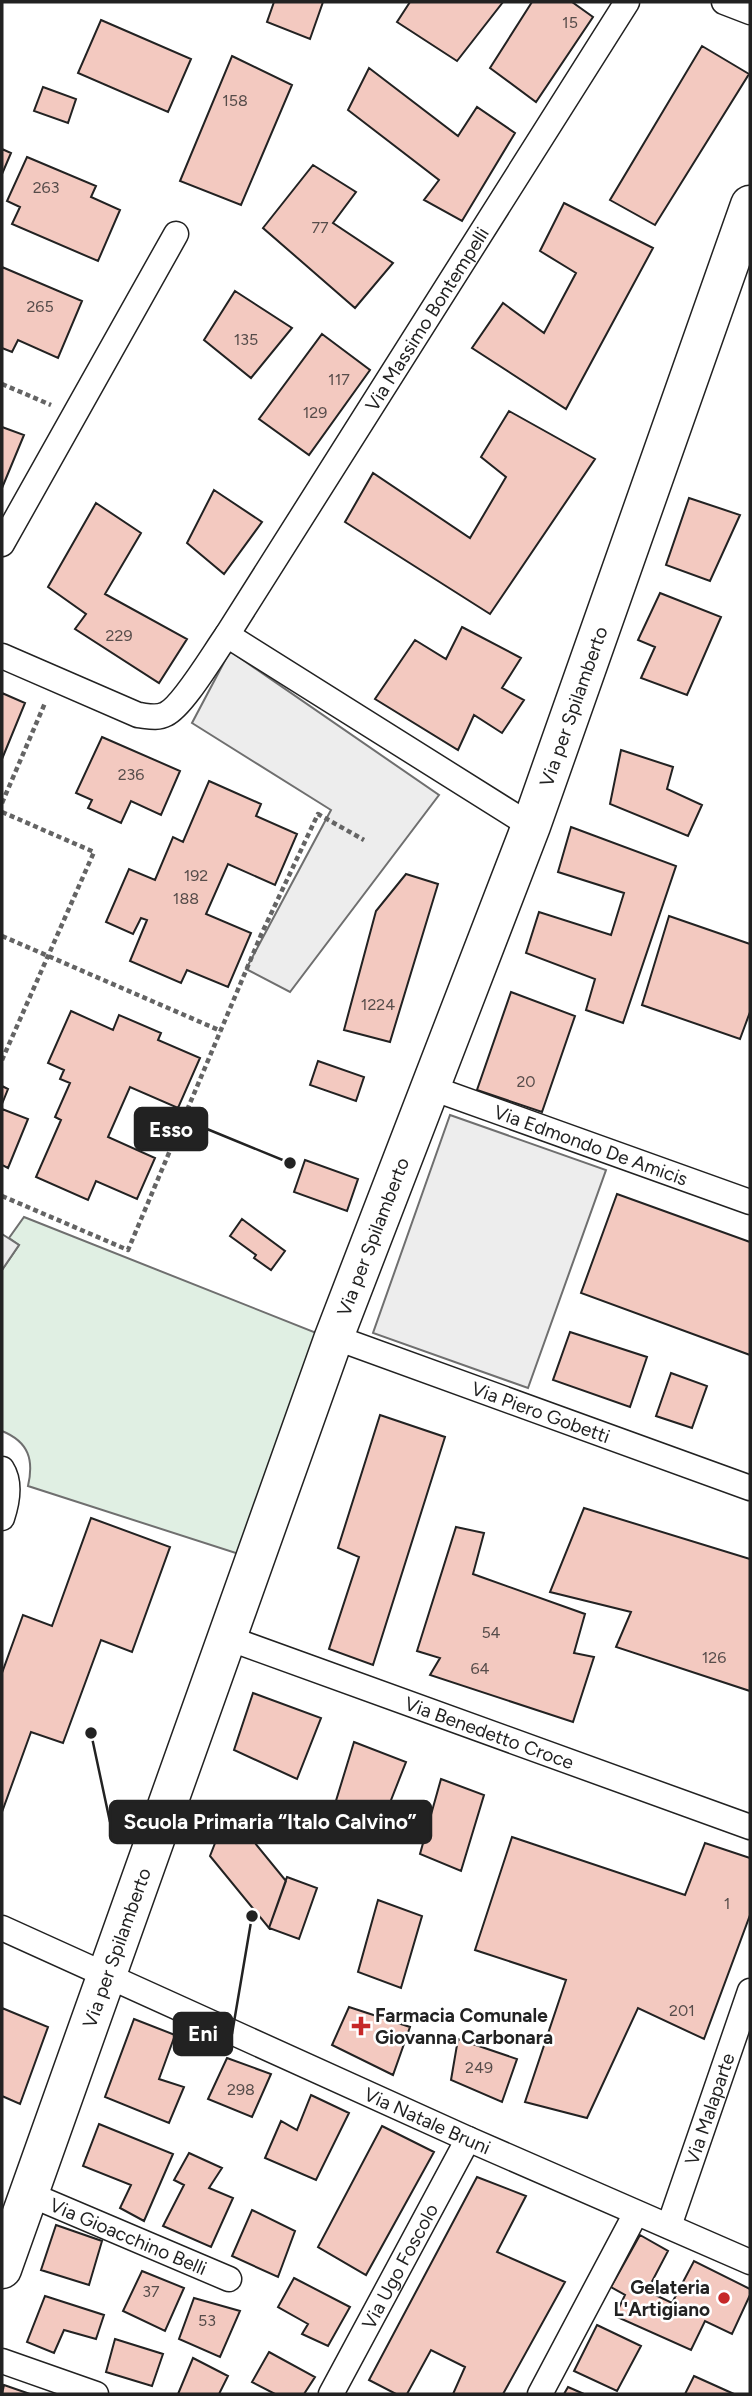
<svg xmlns="http://www.w3.org/2000/svg" width="752" height="2396" font-family="Figtree,sans-serif">
  <style>
    .green { fill: #e0efe3; stroke: #6f6f6f; stroke-width: 2 }
    .parking { fill: #ededed; stroke: #6f6f6f; stroke-width: 2 }
    .building { fill: #f3c9c0; stroke: #222; stroke-width: 2 }
    .lines { fill: none; stroke-linecap: round; stroke-linejoin: round }
    .minor-casing { stroke: #222; stroke-width: 27 }
    .primary-casing { stroke: #222; stroke-width: 41 }
    .path { stroke: #646464; stroke-width: 4.5; stroke-dasharray: 5 3.5; stroke-linecap: butt }
    .minor { stroke: #fff; stroke-width: 24 }
    .primary { stroke: #fff; stroke-width: 38 }
    .poi-dot { fill: #c62828; stroke: #fff; stroke-width: 2.5 }
    .labels { text-anchor: middle; stroke-width: 5; stroke-linejoin: round; paint-order: stroke }
    .number-label { font-size: 16px; fill: #564c4a }
    .street-label { font-size: 19px; fill: #222; stroke: #fff }
    .poi-label { font-size: 19px; font-weight: bold; fill: #222; stroke: #fff; text-anchor: start }
    .leader { fill: none; stroke: #222; stroke-width: 2.5 }
    .callout-dot { fill: #222; stroke: #fff; stroke-width: 2.5 }
    .callout { fill: #222; stroke: #222; stroke-width: 2.5 }
    .callout-label { font-size: 21px; text-anchor: middle; font-weight: bold; fill: #fff }
  </style>
  <rect width="100%" height="100%" fill="#fff"/>
  <path class="green" d="M24,1217L319,1334L242,1555L28,1486C34,1460 29,1442 2,1431V1270L19,1245L9,1238Z"/>
  <path class="parking" d="M230,651L439,795L290,992L246,969L331,810L192,723Z
    M450,1115L606,1170L528,1388L373,1333Z
    M2,1234L19,1245L2,1270Z"/>
  <path class="building" d="M274,2H323L310,39L267,22Z
    M410,2H503L457,61L397,22Z
    M532,2H572L593,17L536,102L490,68Z
    M101,20L191,59L168,112L78,73Z
    M702,46L749,74L655,225L610,200Z
    M232,56L292,85L241,205L180,181Z
    M369,68L458,136L477,107L515,133L462,221L424,200L439,180L348,110Z
    M43,87L76,99L68,123L34,111Z
    M2,149L11,153L2,174Z
    M27,157L96,186L91,197L120,210L98,261L12,224L20,207L7,201Z
    M313,165L356,192L333,223L393,263L355,308L263,228Z
    M564,203L653,248L566,409L472,348L503,303L544,333L576,273L540,251Z
    M2,267L82,301L58,358L18,340L12,352L2,348Z
    M235,291L292,328L251,378L204,340Z
    M322,334L370,370L309,455L259,419Z
    M509,411L595,459L490,614L345,522L373,473L470,538L506,477L481,457Z
    M2,427L24,435L2,488Z
    M214,490L262,522L224,574L187,543Z
    M689,498L740,515L710,581L666,565Z
    M96,503L141,533L105,594L187,639L159,683L75,629L86,614L48,587Z
    M660,593L721,617L687,695L641,678L655,647L638,640Z
    M462,627L521,658L502,688L524,700L502,733L474,715L458,750L375,699L415,640L446,659Z
    M2,693L25,703L2,759Z
    M102,737L180,771L161,815L131,801L121,823L88,808L92,800L76,793Z
    M621,750L673,767L667,789L702,805L688,836L610,804Z
    M209,781L261,804L256,816L297,834L275,885L228,864L206,914L251,933L228,987L187,970L181,983L130,961L147,920L141,918L133,934L106,922L129,869L155,880L173,837L183,842Z
    M571,827L676,866L623,1023L586,1010L595,979L526,953L539,912L611,935L624,893L558,872Z
    M406,874L438,884L390,1042L344,1030L376,911Z
    M669,916L750,944V1012L740,1039L642,1005Z
    M511,992L575,1016L542,1112L477,1090Z
    M71,1011L113,1030L119,1015L161,1033L158,1040L200,1058L178,1108L130,1087L108,1137L155,1158L137,1199L96,1181L88,1200L36,1177L61,1120L55,1117L70,1083L60,1079L64,1070L48,1063Z
    M318,1061L364,1077L356,1101L310,1085Z
    M2,1086L8,1089L2,1104Z
    M2,1109L28,1119L8,1168L2,1165Z
    M305,1160L358,1179L347,1211L294,1192Z
    M617,1194L750,1242V1355L581,1293Z
    M242,1219L285,1251L271,1270L254,1258L256,1255L230,1236Z
    M570,1332L647,1357L630,1407L553,1380Z
    M671,1373L707,1386L692,1428L656,1416Z
    M380,1415L445,1437L373,1665L329,1649L359,1557L338,1548Z
    M584,1508L750,1559V1691L616,1647L631,1612L550,1592Z
    M91,1518L170,1547L132,1652L101,1640L63,1743L31,1732L2,1812V1673L23,1615L52,1626Z
    M456,1527L484,1533L473,1574L585,1614L574,1653L594,1657L573,1722L430,1675L440,1658L417,1651Z
    M253,1693L321,1718L297,1779L234,1750Z
    M354,1742L406,1762L382,1823L335,1804Z
    M441,1779L484,1795L461,1871L420,1854Z
    M228,1810L286,1881L269,1928L210,1856Z
    M512,1837L685,1895L705,1843L750,1858V1915L704,2039L638,2008L587,2118L525,2102L566,1980L475,1950Z
    M287,1877L317,1888L299,1939L269,1928Z
    M378,1900L422,1916L401,1988L358,1972Z
    M349,2007L410,2027L393,2075L332,2045Z
    M2,2008L48,2027L20,2104L2,2096Z
    M134,2019L175,2035L159,2079L184,2087L169,2123L105,2097Z
    M458,2039L517,2059L502,2102L451,2080Z
    M227,2058L271,2074L252,2117L208,2099Z
    M311,2095L349,2113L316,2180L265,2158L281,2121L297,2130Z
    M99,2124L173,2154L144,2221L120,2208L131,2185L83,2166Z
    M382,2126L434,2152L366,2275L318,2247Z
    M189,2153L222,2168L209,2188L233,2198L211,2247L163,2226L184,2185L174,2180Z
    M477,2177L526,2196L497,2252L565,2282L503,2394H453L465,2367L431,2350L407,2394H396L369,2380Z
    M252,2210L295,2231L278,2277L232,2256Z
    M56,2225L102,2241L89,2285L41,2270Z
    M640,2235L668,2251L647,2291L672,2303L694,2261L750,2289V2295L732,2334L705,2321L691,2350L615,2316L625,2295L611,2287Z
    M142,2271L184,2288L165,2331L123,2311Z
    M294,2278L350,2307L328,2346L302,2334L308,2324L278,2307Z
    M45,2296L104,2315L96,2339L64,2330L54,2353L27,2342Z
    M194,2298L240,2311L220,2357L179,2339Z
    M597,2325L641,2346L617,2391L574,2371Z
    M115,2339L163,2354L152,2386L106,2372Z
    M269,2352L315,2377L304,2394H275L252,2382Z
    M193,2358L228,2376L219,2394H178Z
    M694,2376L734,2394H685Z
    M4,2385L30,2394H2Z
    M568,2387L584,2394H564Z"/>
  <g class="lines">
    <g class="minor-casing">
      <g id="minor">
        <path d="M724,2L750,12"/>
        <path d="M2,544L176,234"/>
        <path d="M227,635L531,826"/>
        <path id="s1" d="M2,656L138,715C148,716 157,719 166,714C183,706 214,653 227,635L627,2"/>
        <path id="s2" d="M429,1087L750,1202"/>
        <path id="s3" d="M334,1337L750,1488"/>
        <path d="M2,1469C11,1483 7,1503 2,1518"/>
        <path id="s4" d="M228,1638L750,1827"/>
        <path id="s5" d="M2,1928L468,2139L750,2262"/>
        <path id="s6" d="M29,2194L229,2279"/>
        <path id="s7" d="M669,2226L750,1991"/>
        <path d="M2,2361L96,2394"/>
        <path id="s8" d="M331,2394L468,2139"/>
        <path d="M540,2394L636,2213"/>
      </g>
    </g>
    <g class="primary-casing">
      <g id="primary">
        <path id="s9" d="M2,2269L334,1337L531,826L750,205"/>
      </g>
    </g>
    <path class="path" d="M2,384L51,405
      M2,803L45,703
      M2,812L94,852L2,1060
      M2,936L221,1031
      M2,1196L128,1250L261,935L318,814L364,840"/>
    <use href="#minor" class="minor"/>
    <use href="#primary" class="primary"/>
  </g>
  <g class="poi-dot">
    <path d="M357.5 2015.5h7v7h7v7h-7v7h-7v-7h-7v-7h7z"/>
    <circle cx="724" cy="2298" r="7"/>
  </g>
  <g class="labels">
    <g class="number-label">
      <text x="570" y="28">15</text>
      <text x="235" y="106">158</text>
      <text x="46" y="193">263</text>
      <text x="320" y="233">77</text>
      <text x="40" y="312">265</text>
      <text x="246" y="345">135</text>
      <text x="339" y="385">117</text>
      <text x="315" y="418">129</text>
      <text x="119" y="641">229</text>
      <text x="131" y="780">236</text>
      <text x="196" y="881">192</text>
      <text x="186" y="904">188</text>
      <text x="378" y="1010">1224</text>
      <text x="526" y="1087">20</text>
      <text x="491" y="1638">54</text>
      <text x="714" y="1663">126</text>
      <text x="480" y="1674">64</text>
      <text x="727" y="1909">1</text>
      <text x="682" y="2016">201</text>
      <text x="479" y="2073">249</text>
      <text x="241" y="2095">298</text>
      <text x="151" y="2297">37</text>
      <text x="207" y="2326">53</text>
    </g>
    <g class="street-label">
      <text dy="7" stroke="none"><textPath href="#s1" startOffset="651">Via Massimo Bontempelli</textPath></text>
      <text dy="7" stroke="none"><textPath href="#s9" startOffset="1664">Via per Spilamberto</textPath></text>
      <text dy="7" stroke="none"><textPath href="#s2" startOffset="172">Via Edmondo De Amicis</textPath></text>
      <text dy="7" stroke="none"><textPath href="#s9" startOffset="1097">Via per Spilamberto</textPath></text>
      <text dy="7" stroke="none"><textPath href="#s3" startOffset="220">Via Piero Gobetti</textPath></text>
      <text dy="7" stroke="none"><textPath href="#s4" startOffset="278">Via Benedetto Croce</textPath></text>
      <text dy="7" stroke="none"><textPath href="#s9" startOffset="341">Via per Spilamberto</textPath></text>
      <text dy="7" stroke="none"><textPath href="#s7" startOffset="124">Via Malaparte</textPath></text>
      <text dy="7" stroke="none"><textPath href="#s5" startOffset="467">Via Natale Bruni</textPath></text>
      <text dy="7" stroke="none"><textPath href="#s6" startOffset="108">Via Gioacchino Belli</textPath></text>
      <text dy="7" stroke="none"><textPath href="#s8" startOffset="145">Via Ugo Foscolo</textPath></text>
    </g>
    <g class="poi-label">
      <text x="375" y="2022">Farmacia Comunale<tspan x="375" dy="22">Giovanna Carbonara</tspan></text>
      <text x="710" y="2294" text-anchor="end">Gelateria<tspan x="710" dy="22">L'Artigiano</tspan></text>
    </g>
  </g>
  <path class="leader" d="M290 1163L207 1129M91 1733L110 1822M252 1916L232 2034"/>
  <g class="callout-dot">
    <circle cx="290" cy="1163" r="7"/>
    <circle cx="91" cy="1733" r="7"/>
    <circle cx="252" cy="1916" r="7"/>
  </g>
  <g class="callout">
    <rect x="135" y="1108" width="72" height="42" rx="7"/>
    <rect x="110" y="1801" width="321" height="42" rx="7"/>
    <rect x="174" y="2013" width="58" height="42" rx="7"/>
  </g>
  <g class="callout-label">
    <text x="171" y="1137">Esso</text>
    <text x="270" y="1829">Scuola Primaria “Italo Calvino”</text>
    <text x="203" y="2041">Eni</text>
  </g>
  <rect width="752" height="2396" fill="none" stroke="#222222" stroke-width="7"/>
</svg>
